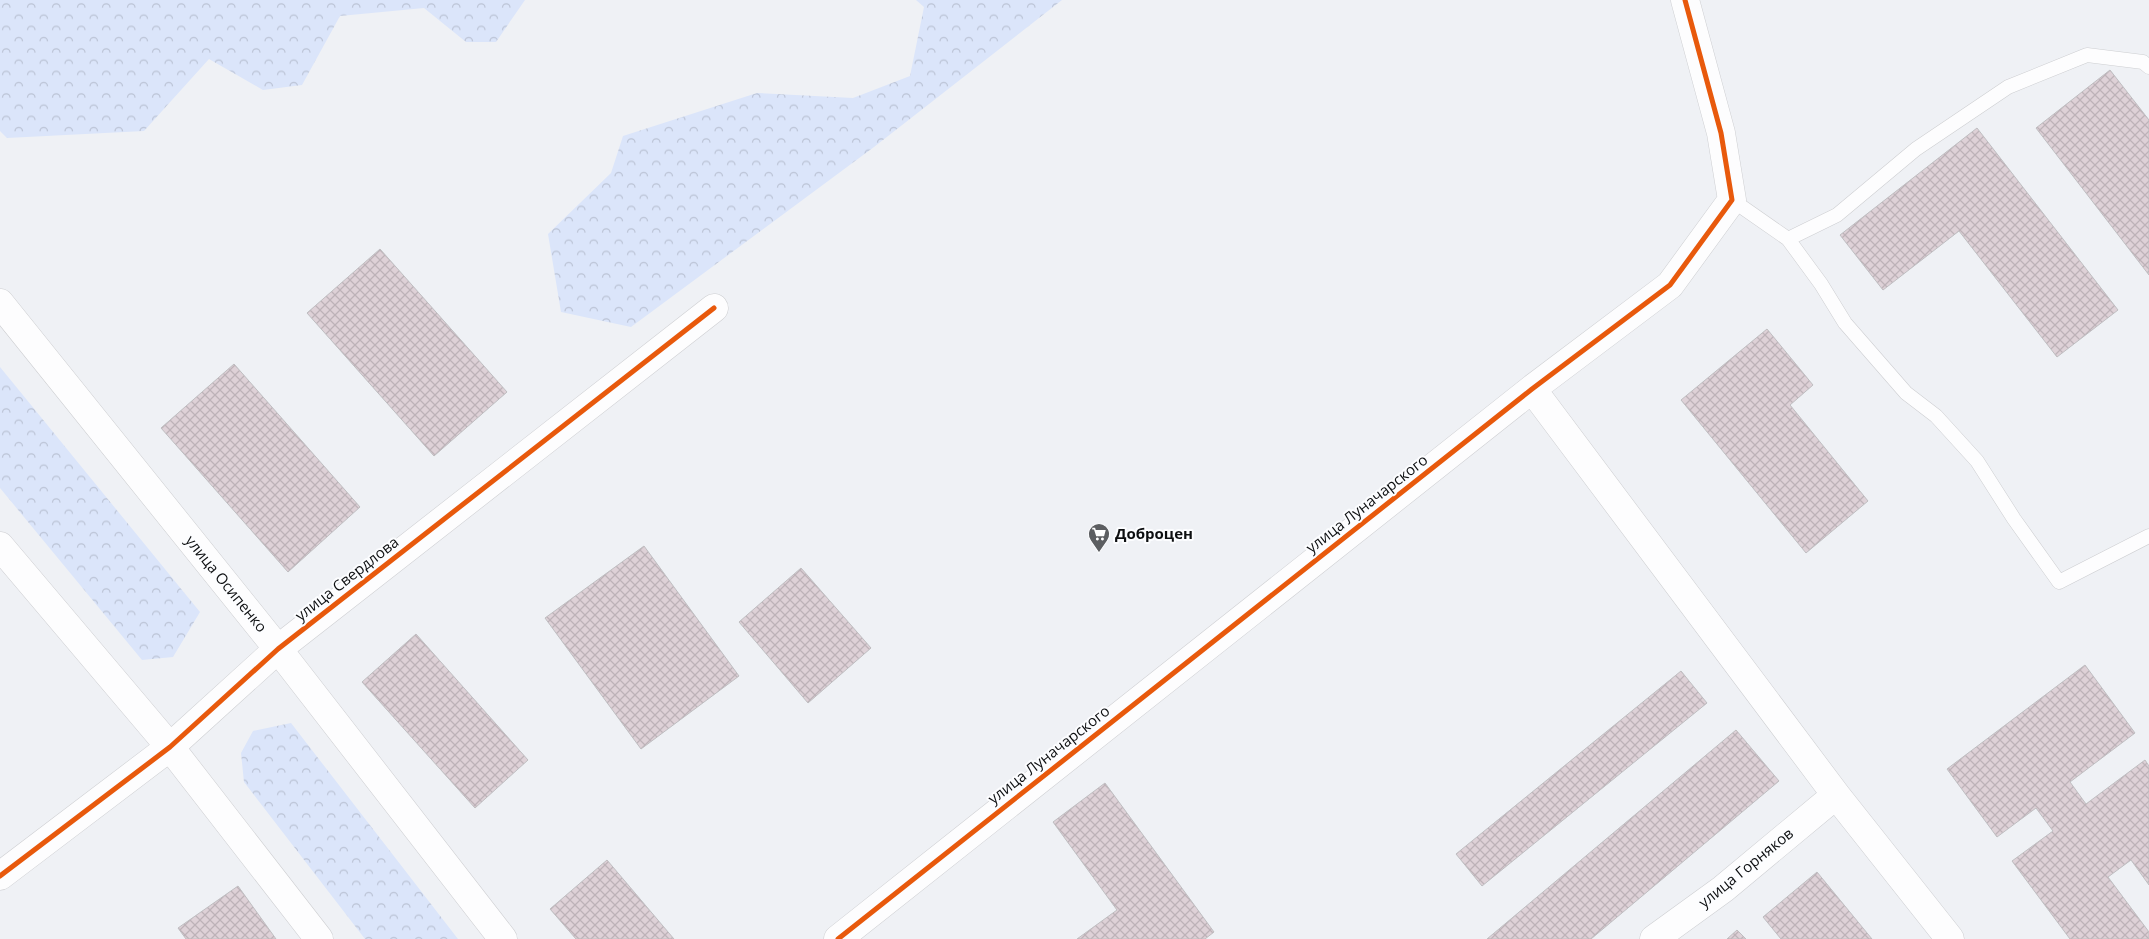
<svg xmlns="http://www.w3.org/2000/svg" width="2149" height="939" font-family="'Open Sans',sans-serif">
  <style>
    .forest { fill: url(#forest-crowns) }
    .building { fill: url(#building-cross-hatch); stroke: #bfbec1 }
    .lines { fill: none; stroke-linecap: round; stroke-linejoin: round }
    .service-casing { stroke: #cdced1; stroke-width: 15 }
    .minor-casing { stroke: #cdced1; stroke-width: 29 }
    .service { stroke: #fdfdfe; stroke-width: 14 }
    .minor { stroke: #fdfdfe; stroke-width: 28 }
    .cycleway-casing { stroke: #fcfdff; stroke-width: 8 }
    .cycleway { stroke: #e8590c; stroke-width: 5 }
    .labels { text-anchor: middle; stroke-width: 4; stroke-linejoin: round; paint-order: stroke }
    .street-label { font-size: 15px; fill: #0d0f11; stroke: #fcfdff }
    .poi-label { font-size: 15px; font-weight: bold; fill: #0d0f11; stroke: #fcfdff; text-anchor: start }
  </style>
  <defs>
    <pattern id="forest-crowns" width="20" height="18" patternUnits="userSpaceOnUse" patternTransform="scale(1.25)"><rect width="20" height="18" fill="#dbe5fa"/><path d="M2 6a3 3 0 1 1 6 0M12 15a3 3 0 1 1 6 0" fill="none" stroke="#bbc3d5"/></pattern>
    <pattern id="building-cross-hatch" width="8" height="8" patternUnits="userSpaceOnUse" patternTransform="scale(1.25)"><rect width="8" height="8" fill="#ded1d7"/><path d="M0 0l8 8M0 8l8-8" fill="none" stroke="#bdb2b8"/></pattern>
  </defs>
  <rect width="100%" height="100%" fill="#eff1f5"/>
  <path class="forest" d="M0,0H525L496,42H466L424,8L340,16L302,85L263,90L209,59L144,131L7,138L0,131Z
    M916,0H1062L874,147L631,327L561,312L548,234L611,173L623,136L757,93L853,98L910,76L924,7Z
    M0,367L200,612L173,657L142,660L0,488Z
    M291,723L458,939H365L244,782L241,753L253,731Z"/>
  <path class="building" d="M2110,70L2149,120V275L2036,128Z
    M1977,128L2118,310L2057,357L1959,231L1883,290L1840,235Z
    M380,249L507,392L434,456L307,313Z
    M1767,329L1813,385L1790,405L1868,501L1806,553L1681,400Z
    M234,364L360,507L288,572L161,428Z
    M644,546L739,676L641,749L545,618Z
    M801,568L871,648L808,703L739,622Z
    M416,634L528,760L475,808L362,682Z
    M2085,665L2135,733L2070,782L2086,804L2145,760L2149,766V885L2131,860L2108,877L2149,932V939H2070L2012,861L2053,831L2036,808L1997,837L1947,769Z
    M1681,671L1707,703L1482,886L1456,854Z
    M1736,730L1779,781L1591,939H1487Z
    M1105,783L1214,932L1205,939H1077L1117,910L1053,822Z
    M607,860L674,939H576L550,909Z
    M1817,872L1872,939H1781L1763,917Z
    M238,886L276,939H186L178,928Z
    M1737,930L1746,939H1727Z"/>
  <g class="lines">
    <g class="service-casing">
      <path id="service" d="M1732,200L1788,239L1821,284L1845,323L1906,393L1936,416L1977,461L2014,519L2059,582L2149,536
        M1788,239L1837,215L1916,149L2008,87L2087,55L2143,62L2149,67"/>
    </g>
    <g class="minor-casing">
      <path id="minor" d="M0,303L278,649L503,939
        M1532,389L1836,795L1950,939
        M0,546L170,747L319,939
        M0,876L170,747L278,649L714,308
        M838,939L1532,389L1670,285L1732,200L1721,133L1685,0
        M1654,939L1723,889L1836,795"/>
    </g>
    <use href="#service" class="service"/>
    <use href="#minor" class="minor"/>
    <g class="cycleway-casing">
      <path id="cycleway" d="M0,876L170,747L278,649L714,308
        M838,939L1532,389L1670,285L1732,200L1721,133L1685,0"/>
    </g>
    <use href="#cycleway" class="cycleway"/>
  </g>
  <defs>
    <g id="supermarket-pin" transform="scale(1.125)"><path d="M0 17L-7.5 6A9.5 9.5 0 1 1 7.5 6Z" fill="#5c5e61" stroke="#fcfdff"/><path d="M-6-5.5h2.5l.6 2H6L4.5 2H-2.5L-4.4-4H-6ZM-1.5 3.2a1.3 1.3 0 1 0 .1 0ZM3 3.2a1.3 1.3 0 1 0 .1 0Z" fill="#fff"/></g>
  </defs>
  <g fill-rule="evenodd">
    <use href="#supermarket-pin" x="1099" y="534"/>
  </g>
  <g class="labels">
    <g class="street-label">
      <text transform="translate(1367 504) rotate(-38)" y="5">улица Луначарского</text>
      <text transform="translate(347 579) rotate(-38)" y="5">улица Свердлова</text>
      <text transform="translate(226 584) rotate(51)" y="5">улица Осипенко</text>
      <text transform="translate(1049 755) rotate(-38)" y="5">улица Луначарского</text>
      <text transform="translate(1746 868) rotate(-39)" y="5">улица Горняков</text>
    </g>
    <g class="poi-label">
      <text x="1115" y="539">Доброцен</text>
    </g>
  </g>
</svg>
